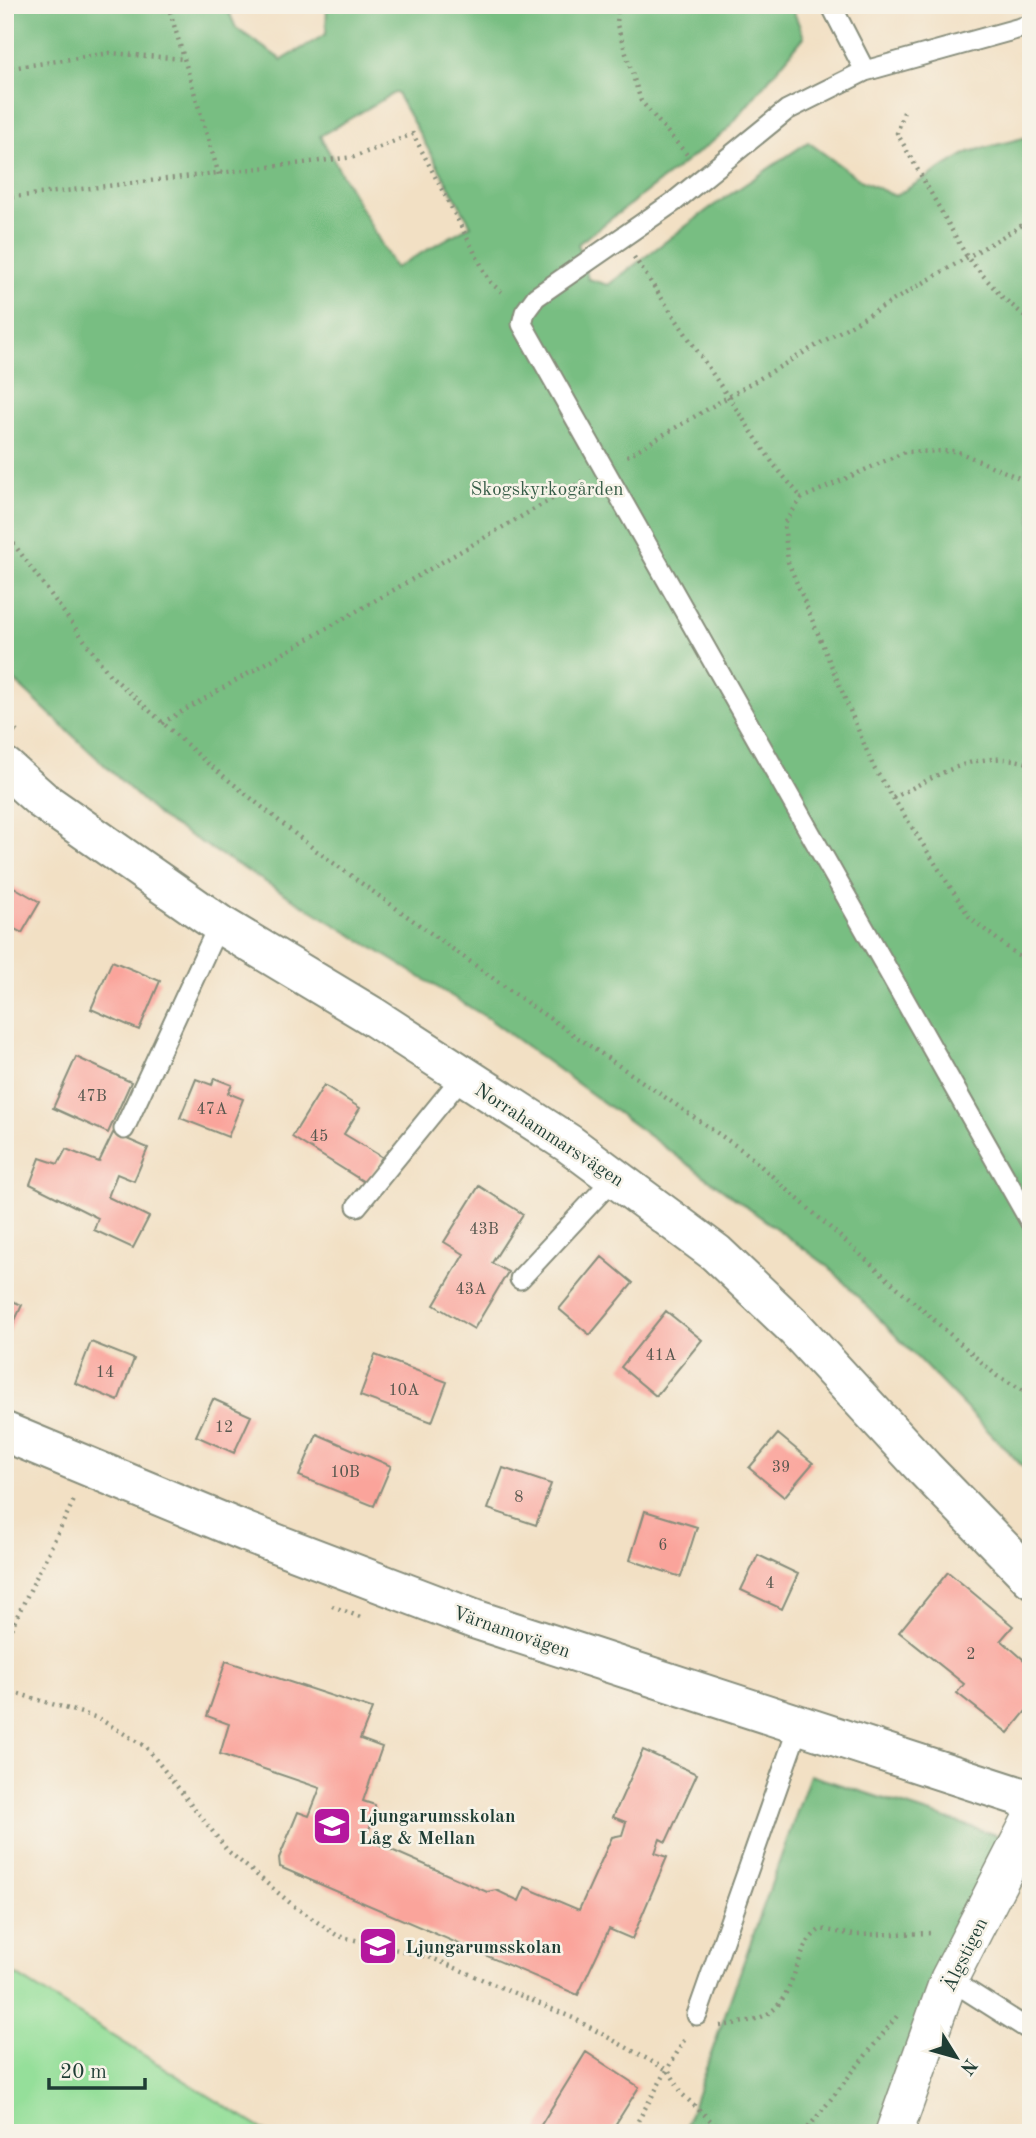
<svg xmlns="http://www.w3.org/2000/svg" width="1036" height="2138" font-family="'Old Standard TT',serif">
  <style>
    .green { fill: #95df9a; stroke: #5a8e67; stroke-width: 2 }
    .forest { fill: #78be82; stroke: #4c7e5b; stroke-width: 2; fill-rule: evenodd }
    .building { fill: #faa49b }
    .lines { fill: none; stroke-linecap: round; stroke-linejoin: round }
    .service-casing { stroke: #888e7c; stroke-width: 23 }
    .minor-casing { stroke: #888e7c; stroke-width: 40 }
    .tertiary-casing { stroke: #888e7c; stroke-width: 42 }
    .path { stroke: #888e7c; stroke-width: 4.5; stroke-dasharray: 2 5; stroke-linecap: butt }
    .service { stroke: #fff; stroke-width: 19 }
    .minor { stroke: #fff; stroke-width: 37 }
    .tertiary { stroke: #fff; stroke-width: 38 }
    .labels { text-anchor: middle; stroke-width: 5; stroke-linejoin: round; paint-order: stroke }
    .number-label { font-size: 16px; fill: #56574e }
    .park-label { font-size: 19px; fill: #375d48; stroke: #f7f3e8 }
    .street-label { font-size: 19px; fill: #1f3d34; stroke: #f7f3e8 }
    .poi-label { font-size: 19px; font-weight: bold; fill: #1f3d34; stroke: #f7f3e8; text-anchor: start }
  </style>
  <rect width="100%" height="100%" fill="#f7f3e8"/>
  <filter id="ink" filterUnits="userSpaceOnUse"><feTurbulence type="fractalNoise" baseFrequency=".0143" numOctaves="2"/><feDisplacementMap in="SourceGraphic" scale="14" xChannelSelector="R" yChannelSelector="G"/><feConvolveMatrix kernelMatrix="1 2 1 2 8 2 1 2 1" color-interpolation-filters="sRGB"/></filter>
  <filter id="wash" filterUnits="userSpaceOnUse"><feTurbulence type="fractalNoise" baseFrequency=".00686" numOctaves="4" result="noise"/><feDisplacementMap in="SourceGraphic" scale="28" xChannelSelector="R" yChannelSelector="G"/><feGaussianBlur stdDeviation="1.57" result="paint"/><feColorMatrix in="noise" values="0 0 0 0 0 0 0 0 0 0 0 0 0 0 0 0 0 1.4 0 .05"/><feComposite in="paint" operator="in"/></filter>
  <g filter="url(#wash)">
    <rect width="100%" height="100%" fill="#f2e0c4"/>
    <path class="green" d="M5,1968L268,2133H5Z"/>
    <path class="forest" d="M5,5H226L236,28L282,60L326,34L327,5H791L804,37L726,131L578,244L588,279L608,285L710,208L808,142L860,180L895,196L969,152L1031,136V1475L829,1267L489,1019L161,818L5,672ZM396,92L471,225L395,268L320,136Z
      M810,1775L1003,1837L888,2133H683Z"/>
    <g id="blocks">
      <path class="building" d="M5,882L40,902L22,933L5,924Z
        M112,961L160,981L139,1030L91,1009Z
        M76,1057L131,1082L108,1133L53,1108Z
        M214,1078L232,1085L228,1093L243,1099L228,1137L180,1118L196,1079L212,1085Z
        M324,1085L360,1108L344,1134L382,1157L366,1183L292,1137Z
        M113,1133L148,1148L134,1181L117,1174L108,1197L149,1217L133,1248L94,1230L98,1218L30,1184L40,1158L58,1164L66,1149L99,1162Z
        M479,1186L523,1214L492,1263L508,1272L474,1329L434,1305L464,1254L444,1242Z
        M602,1257L633,1283L590,1335L559,1309Z
        M5,1298L22,1305L5,1342Z
        M666,1311L702,1340L656,1396L621,1367Z
        M91,1342L134,1359L118,1401L75,1383Z
        M375,1355L447,1382L432,1422L360,1396Z
        M213,1399L251,1416L234,1453L196,1436Z
        M317,1434L391,1466L374,1506L299,1476Z
        M778,1434L813,1463L784,1497L749,1468Z
        M503,1468L551,1484L536,1525L488,1509Z
        M645,1511L697,1527L681,1577L630,1560Z
        M758,1555L798,1574L782,1609L741,1590Z
        M948,1572L1013,1626L1001,1640L1031,1666V1705L1008,1733L957,1693L964,1684L899,1632Z
        M226,1661L372,1709L360,1739L382,1747L363,1801L375,1805L376,1816L364,1838L487,1892L496,1890L519,1901L525,1887L579,1910L612,1837L622,1835L626,1822L613,1817L643,1750L697,1774L666,1842L660,1839L655,1853L667,1857L632,1939L609,1929L578,1995L280,1867L279,1858L298,1812L309,1816L320,1788L220,1754L229,1724L207,1716Z
        M586,2052L639,2087L610,2133H536Z"/>
    </g>
  </g>
  <g filter="url(#ink)">
    <use href="#blocks" fill-opacity="0" stroke="#888e7c" stroke-width="2"/>
    <g class="lines">
      <g class="service-casing">
        <path id="service" d="M831,5L865,71
          M1031,25L865,71L787,110L675,201L536,297L525,312L522,324L1031,1223
          M124,1129L219,924
          M357,1206L462,1077
          M520,1279L616,1176
          M949,1979L1031,2031
          M697,2015L799,1725"/>
      </g>
      <g class="minor-casing">
        <path id="minor" d="M894,2133L949,1979L1031,1819"/>
      </g>
      <g class="tertiary-casing">
        <path id="tertiary" d="M5,767L42,800L219,924L372,1016L568,1143L716,1253L794,1327L924,1468L1031,1578
          M5,1432L246,1532L474,1619L1031,1800"/>
      </g>
      <path class="path" d="M168,5L219,175
        M618,5L617,25L641,101L689,157
        M5,69L110,53L184,59
        M904,112L897,133L967,257L1002,297L1031,321
        M5,198L354,157L413,134L490,282L505,295
        M634,257L774,465L802,498
        M627,456L1031,220
        M1031,483L956,451L905,452L802,498L784,523L788,562L874,768L970,918L1031,966
        M5,532L109,674L206,762L314,849L533,1007L745,1152L997,1376L1031,1394
        M5,722L17,732
        M162,723L583,481
        M893,798C939,775 978,747 1031,764
        M332,1606L363,1618
        M5,1641L74,1500
        M5,1693H16L98,1718L146,1747L228,1851L295,1907L338,1936L432,1958L573,2018L669,2071L683,2095L724,2133
        M720,2026C778,2018 780,2011 800,1959C806,1945 809,1937 821,1929L854,1935L934,1933
        M631,2133L686,2037
        M804,2133L897,2016"/>
      <use href="#service" class="service"/>
      <use href="#minor" class="minor"/>
      <use href="#tertiary" class="tertiary"/>
    </g>
  </g>
  <defs>
    <g id="school-square" transform="scale(2.0125)"><rect x="-9" y="-9" width="18" height="18" rx="4" fill="#b5179e" stroke="#f7f3e8"/><path d="M0-5L7-2L0 1L-7-2ZM-4 1L0 2.5L4 1V4Q0 6-4 4Z" fill="#fff"/></g>
  </defs>
  <g fill-rule="evenodd">
    <use href="#school-square" x="332" y="1826"/>
    <use href="#school-square" x="378" y="1946"/>
  </g>
  <g class="labels">
    <g class="number-label">
      <text x="92" y="1101">47B</text>
      <text x="212" y="1114">47A</text>
      <text x="319" y="1141">45</text>
      <text x="484" y="1234">43B</text>
      <text x="471" y="1294">43A</text>
      <text x="661" y="1360">41A</text>
      <text x="105" y="1377">14</text>
      <text x="404" y="1395">10A</text>
      <text x="224" y="1432">12</text>
      <text x="781" y="1472">39</text>
      <text x="345" y="1477">10B</text>
      <text x="519" y="1502">8</text>
      <text x="663" y="1550">6</text>
      <text x="770" y="1588">4</text>
      <text x="971" y="1659">2</text>
    </g>
    <g class="park-label">
      <text x="547" y="495">Skogskyrkogården</text>
    </g>
    <g class="street-label">
      <text transform="translate(550 1134) rotate(33)" y="7">Norrahammarsvägen</text>
      <text transform="translate(512 1631) rotate(19)" y="7">Värnamovägen</text>
      <text transform="translate(964 1954) rotate(-64)" y="7">Älgstigen</text>
    </g>
    <g class="poi-label">
      <text x="359" y="1822">Ljungarumsskolan<tspan x="359" dy="22">Låg &amp; Mellan</tspan></text>
      <text x="405" y="1953">Ljungarumsskolan</text>
    </g>
  </g>
  <rect width="1036" height="2138" fill="none" stroke="#f7f3e8" stroke-width="28"/>
  <g transform="translate(956 2057) rotate(127)" stroke="#f7f3e8" stroke-width="5" paint-order="stroke">
  <path d="M0-5L12 26L0 18L-12 26Z" fill="#1f3d34"/>
  <text y="-10" font-size="19" font-weight="bold" text-anchor="middle" fill="#1f3d34">N</text>
  </g>
  <path d="M49 2078v10h96v-10" fill="none" stroke="#1f3d34" stroke-width="3.5"/>
  <text x="60" y="2078" font-size="21" fill="#1f3d34" stroke="#f7f3e8" stroke-width="5" paint-order="stroke">20 m</text>
</svg>
